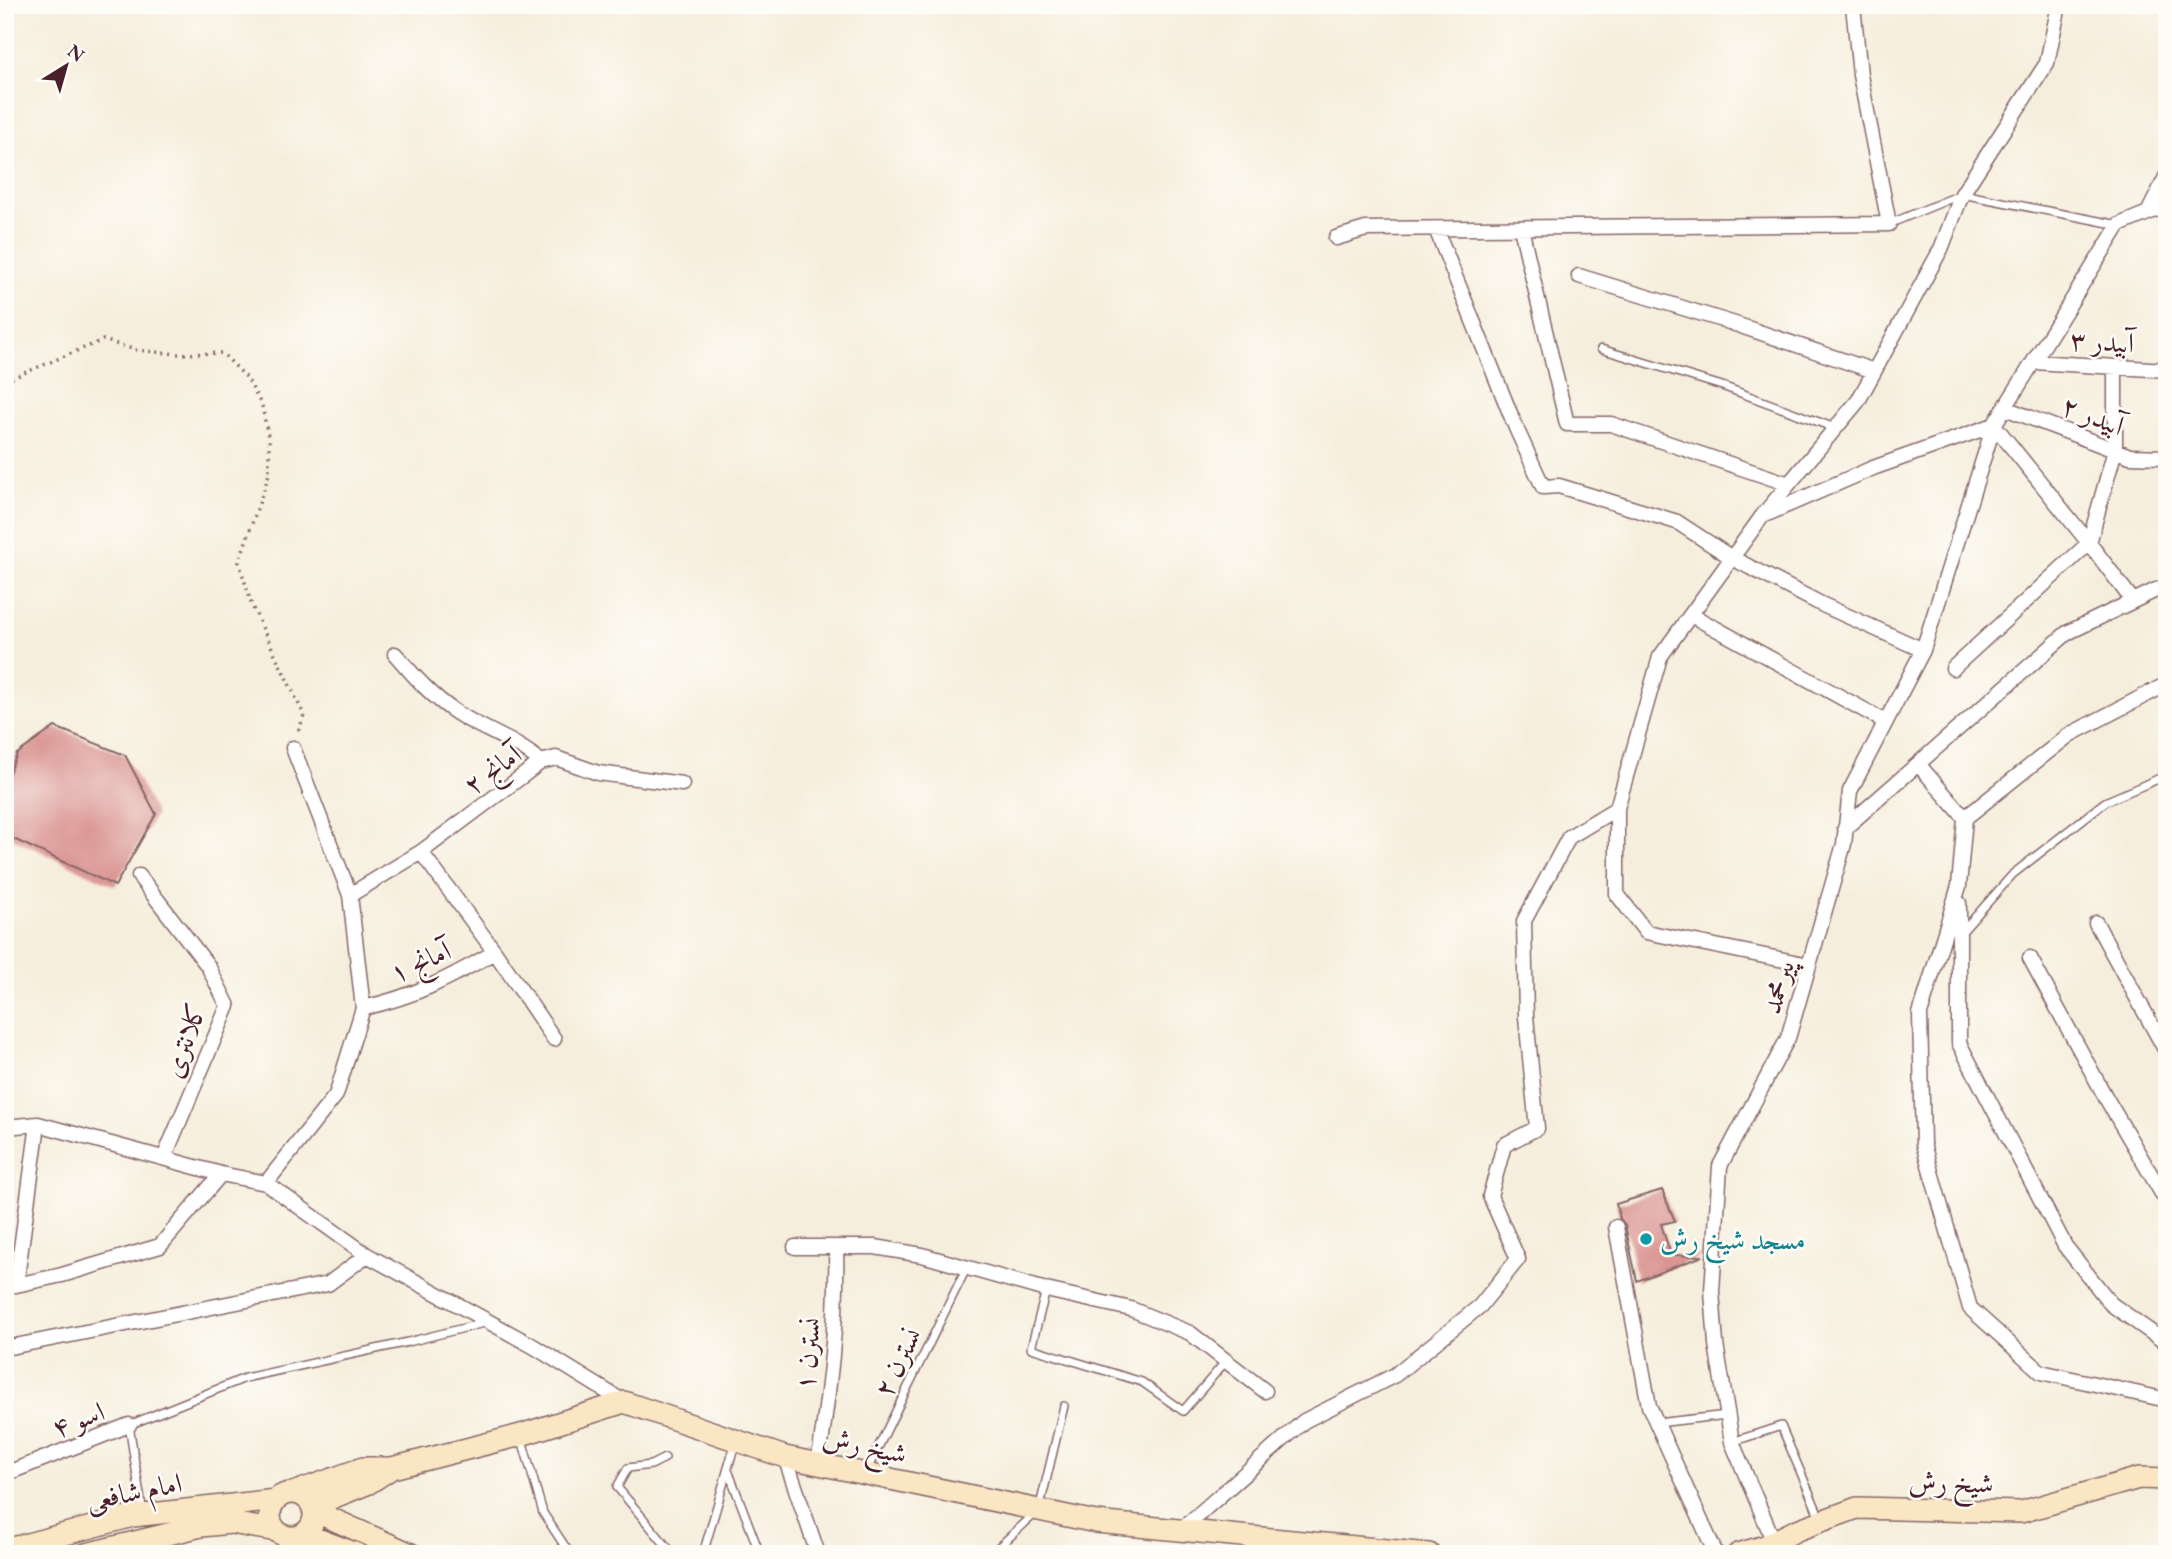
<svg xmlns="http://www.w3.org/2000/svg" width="2172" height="1559" font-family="'EB Garamond',Amiri,serif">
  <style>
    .building { fill: #da9492 }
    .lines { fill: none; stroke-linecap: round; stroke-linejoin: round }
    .lane-casing { stroke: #866769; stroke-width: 10 }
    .street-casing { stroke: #866769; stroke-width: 17 }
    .secondary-casing { stroke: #866769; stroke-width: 24 }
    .path { stroke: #866769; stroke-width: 3.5; stroke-dasharray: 2 5; stroke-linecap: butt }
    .lane { stroke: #fff; stroke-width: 7 }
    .street { stroke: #fff; stroke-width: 14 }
    .secondary { stroke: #fbe6c3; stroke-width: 21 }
    .culture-dot { fill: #0f9aa8; stroke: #fdfcf7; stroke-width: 2.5 }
    .labels { text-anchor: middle; stroke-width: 5; stroke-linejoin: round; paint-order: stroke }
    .street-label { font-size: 28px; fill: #4a1f2b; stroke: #fdfcf7 }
    .culture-label { font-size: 28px; fill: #0d838f; stroke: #fdfcf7; text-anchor: start }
  </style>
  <rect width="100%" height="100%" fill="#fdfcf7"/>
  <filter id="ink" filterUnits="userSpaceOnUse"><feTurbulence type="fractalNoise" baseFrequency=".0143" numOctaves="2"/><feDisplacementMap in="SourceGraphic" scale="14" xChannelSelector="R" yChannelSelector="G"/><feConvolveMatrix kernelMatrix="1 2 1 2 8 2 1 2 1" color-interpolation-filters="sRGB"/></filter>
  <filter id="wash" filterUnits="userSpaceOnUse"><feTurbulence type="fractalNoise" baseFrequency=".00686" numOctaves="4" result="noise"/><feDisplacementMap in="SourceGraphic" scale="28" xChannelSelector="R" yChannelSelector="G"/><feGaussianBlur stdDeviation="1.57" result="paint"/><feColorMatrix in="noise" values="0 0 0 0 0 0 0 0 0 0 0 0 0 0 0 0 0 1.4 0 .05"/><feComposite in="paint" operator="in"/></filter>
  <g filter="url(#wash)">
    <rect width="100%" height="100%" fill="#f6eedc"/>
    <g id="blocks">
      <path class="building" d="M55,727L125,755L156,814L115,886L5,835V782L17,754Z
        M1662,1190L1675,1221L1661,1224L1671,1255L1703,1256L1637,1281L1625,1225L1620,1219L1616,1204Z"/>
    </g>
  </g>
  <g filter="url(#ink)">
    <use href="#blocks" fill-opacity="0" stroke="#866769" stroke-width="2"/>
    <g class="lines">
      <g class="lane-casing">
        <path id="lane" d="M1889,224L1962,194L2119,225
          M1601,349L1722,386L1835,428
          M1960,934L2013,874L2105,802L2167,775
          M1046,1290L1031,1348L1142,1382L1183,1411L1226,1361
          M1657,1423L1727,1415
          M521,1436L543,1513L570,1554
          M1732,1442L1781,1426L1821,1520
          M665,1458L651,1465L628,1468L617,1487L673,1554
          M728,1470L760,1554
          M867,1470L966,1269
          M143,1514L129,1425L245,1378L408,1342L488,1322
          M703,1554L735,1444
          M991,1554L1039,1510L1064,1406"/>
      </g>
      <g class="street-casing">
        <path id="street" d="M2148,213L2167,175
          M1521,228L1567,424H1611L1789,484
          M1436,229L1516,428L1543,487L1559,486L1677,522L1732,558L1823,605L1923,650
          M1336,238L1366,229L1889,224L1860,75L1853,5
          M1579,276L1735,324L1874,371
          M2034,362L2167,370
          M2005,408L2130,456L2167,457
          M1767,514L1873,468L1994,425L2089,543L2133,601
          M1691,615L1886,722
          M395,654C414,676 432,697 457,713C485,731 516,740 541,762
          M1953,668L2089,543L2115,450V367
          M1918,764L1965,818L1959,886L1920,1014L1923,1144L1970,1308L2041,1372L2167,1400
          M1617,808V894L1646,932L1809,965
          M1965,818L2069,735L2167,684
          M1845,828L2067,633L2156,590L2167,588
          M421,852L495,952L554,1039
          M139,876L208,966L228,1006L164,1158
          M350,895L421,852L541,762L556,758L598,773L682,784
          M1959,903V1043L2065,1246L2111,1304L2162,1340H2167
          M2096,923L2167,1053
          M2030,958L2106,1098L2167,1202
          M363,1008C416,996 448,979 495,952
          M5,1127L38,1124L221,1174L266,1183L367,1255
          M266,1183L336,1095L363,1008L350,895L293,748
          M1616,1227L1649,1406L1716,1554
          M795,1247H875L922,1255L1046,1290L1131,1309L1190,1333L1265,1391
          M5,1284L16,1285L62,1275L160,1246L221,1174
          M16,1285L38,1124
          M5,1348L328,1284L367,1255L533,1346L624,1402
          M785,1457L818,1554
          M818,1464C829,1392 838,1320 836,1247
          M5,1474L129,1425
          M1181,1530L1304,1421L1395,1375L1480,1306L1518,1259L1490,1196L1504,1145L1537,1128L1526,1017L1524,921L1569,837L1617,808L1660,657L1763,515L1858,401L1941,249L1962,194L2047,63L2059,5
          M1774,1542L1732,1442L1716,1344L1712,1291L1720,1166L1788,1038L1844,844L1850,791L1923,650L1994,425L2119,225L2167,205"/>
      </g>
      <g class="secondary-casing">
        <path id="secondary" d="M270 1515a22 22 0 1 1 44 0a22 22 0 1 1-44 0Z
          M293,1493L363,1468H392
          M312,1506L369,1483L392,1468L521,1435L624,1402L785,1457L1096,1522L1429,1554
          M314,1511L411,1554
          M304,1534L357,1554
          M5,1550L133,1516L276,1500
          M86,1554L201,1526L231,1523L277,1531
          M1738,1554L1765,1546L1797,1530L1857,1508L2021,1512L2139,1478L2167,1479"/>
      </g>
      <path class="path" d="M5,381L103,340L136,350L177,354L222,353L247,378L262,406L269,441V474L239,562L252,606L304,715L298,733"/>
      <use href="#lane" class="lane"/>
      <use href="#street" class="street"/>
      <use href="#secondary" class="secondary"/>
    </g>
  </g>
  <circle class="culture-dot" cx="1646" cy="1239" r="7"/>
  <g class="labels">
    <g class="street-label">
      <text transform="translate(2102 341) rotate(3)" y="10">آبیدر ۳</text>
      <text transform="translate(2093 415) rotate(21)" y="10">آبیدر ۲</text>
      <text transform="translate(492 769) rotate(-36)" y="10">آمانج ۲</text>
      <text transform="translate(420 961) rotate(-24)" y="10">آمانج ۱</text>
      <text transform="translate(1777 987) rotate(-74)" y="10">پیرمحمد</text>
      <text transform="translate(184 1040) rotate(-70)" y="10">کلانتری</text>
      <text transform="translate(807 1354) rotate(-85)" y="10">نسترن ۱</text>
      <text transform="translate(897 1362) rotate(-64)" y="10">نسترن ۲</text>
      <text transform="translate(78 1419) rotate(-21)" y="10">اسو ۴</text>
      <text transform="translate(865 1445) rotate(12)" y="10">شیخ رش</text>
      <text transform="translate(1951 1482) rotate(1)" y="10">شیخ رش</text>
      <text transform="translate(134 1491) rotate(-11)" y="10">امام شافعی</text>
    </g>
    <g class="culture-label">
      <text x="1660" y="1249">مسجد شیخ رش</text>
    </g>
  </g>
  <rect width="2172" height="1559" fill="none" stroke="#fdfcf7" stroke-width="28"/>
  <g transform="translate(66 66) rotate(37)" stroke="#fdfcf7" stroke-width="5" paint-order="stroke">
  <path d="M0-5L12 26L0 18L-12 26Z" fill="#4a1f2b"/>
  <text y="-10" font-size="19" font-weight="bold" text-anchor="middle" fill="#4a1f2b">N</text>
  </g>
</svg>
